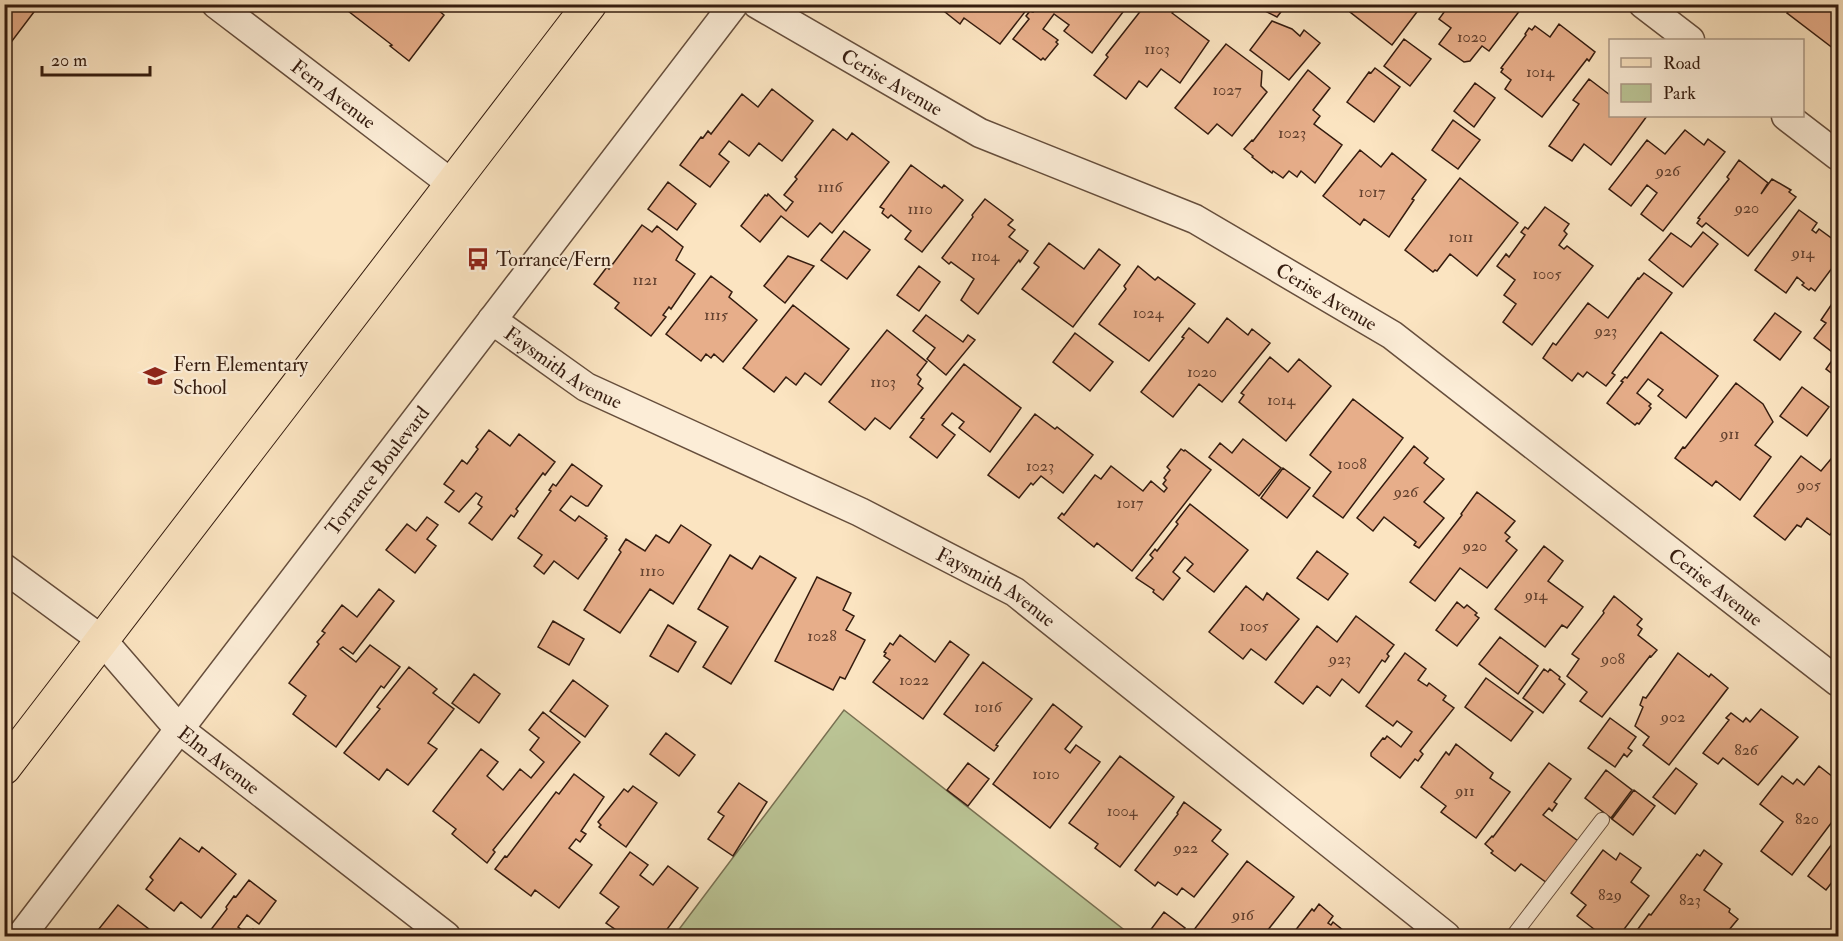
<svg xmlns="http://www.w3.org/2000/svg" width="1843" height="941" font-family="'IM FELL Double Pica',serif">
  <style>
    .green { fill: #bbc596; stroke: #787052; stroke-width: 1.5 }
    .building { fill: #e7ae8a; stroke: #351c0f; stroke-width: 1.5 }
    .lines { fill: none; stroke-linecap: round; stroke-linejoin: round }
    .lane-casing { stroke: #664e3c; stroke-width: 16 }
    .street-casing { stroke: #664e3c; stroke-width: 31 }
    .primary-casing { stroke: #351c0f; stroke-width: 35 }
    .lane { stroke: #fcedd7; stroke-width: 14 }
    .street { stroke: #fcedd7; stroke-width: 28 }
    .primary { stroke: #fbe4c1; stroke-width: 33 }
    .labels { text-anchor: middle; stroke-width: 4.5; stroke-linejoin: round; paint-order: stroke }
    .number-label { font-size: 16px; fill: #62402e }
    .street-label { font-size: 20px; fill: #351c0f; stroke: #fcedd7 }
    .poi-label { font-size: 20px; fill: #351c0f; stroke: #fcedd7; text-anchor: start }
  </style>
  <rect width="100%" height="100%" fill="#fbe4c1"/>
  <filter id="stains"><feTurbulence type="fractalNoise" baseFrequency=".00333" numOctaves="4"/><feColorMatrix values="0 0 0 0 .2 0 0 0 0 .09 0 0 0 0 .02 0 0 0 .5 -.17"/></filter>
  <radialGradient id="worn" r=".72"><stop offset=".6" stop-color="#630" stop-opacity="0"/><stop offset="1" stop-color="#630" stop-opacity=".3"/></radialGradient>
  <path class="green" d="M844,710L1132,936H674Z"/>
  <path class="building" d="M4,4H40L9,45L4,41Z
    M339,4H431L444,15L409,61L390,46L392,45Z
    M935,4H1031L1000,44L964,18L960,24Z
    M1039,4H1129L1092,53L1064,31L1069,25L1054,14L1043,29L1058,40L1056,42L1058,44L1045,60L1043,58L1041,60L1013,39L1029,19L1026,16L1030,11L1033,12Z
    M1146,4H1174L1177,7L1172,13L1209,41L1180,83L1161,69L1147,87L1139,81L1126,99L1094,75L1108,57L1106,55Z
    M1251,4H1287L1277,17Z
    M1356,4H1423L1392,45L1350,12Z
    M1450,4H1524V5L1489,51L1482,46L1470,61L1464,62L1439,44L1451,28L1439,19Z
    M1793,4H1838V52L1787,13Z
    M1272,21L1292,29L1300,36L1304,30L1320,43L1289,80L1250,50Z
    M1559,24L1595,52L1589,61L1587,59L1542,117L1505,89L1511,80L1501,72L1503,69L1501,68L1526,35L1525,34L1529,28L1532,30L1535,26L1550,37Z
    M1404,39L1431,59L1410,86L1384,66Z
    M1226,44L1262,71L1261,86L1267,92L1232,136L1217,124L1208,134L1175,108Z
    M1375,68L1400,87L1374,122L1347,102L1369,72L1371,73Z
    M1308,70L1330,88L1313,110L1320,116L1314,124L1342,145L1315,183L1301,171L1297,177L1289,171L1283,178L1273,171L1272,173L1252,157L1253,156L1244,149L1252,140L1253,141Z
    M1589,79L1610,95V116H1647L1611,165L1584,144L1572,161L1549,146L1579,104L1573,100Z
    M1475,83L1495,98L1474,127L1454,111Z
    M772,89L813,121L782,161L759,143L749,156L729,141L719,154L729,162L710,187L680,165L701,137L703,138L708,131L711,134L742,94L758,107Z
    M1453,120L1480,140L1458,169L1432,150Z
    M833,129L847,140L852,133L889,162L832,233L820,223L808,237L781,216L760,242L741,226L765,195L767,196L768,194L786,211L793,202L784,195L797,179L795,177Z
    M1685,130L1704,145L1708,139L1725,152L1663,231L1641,214L1657,193L1647,185L1631,206L1609,189L1647,140L1665,154Z
    M1360,150L1381,167L1392,153L1426,180L1412,199L1414,200L1389,237L1364,219L1360,225L1323,196Z
    M1739,160L1768,183L1761,194L1772,179L1791,190L1789,192L1796,197L1748,256L1706,223L1702,227L1697,223L1700,219L1698,218L1729,179L1727,177Z
    M911,165L942,188L944,185L963,200L922,252L905,239L911,231L891,215L888,218L882,213L884,209L880,207Z
    M1460,178L1518,223L1477,276L1450,254L1437,271L1435,270L1433,272L1405,250Z
    M668,182L696,204L677,230L648,209Z
    M985,199L1013,220L1008,225L1015,230L1009,237L1028,251L1020,262L1019,260L978,314L961,300L974,279L951,262L949,264L942,258L973,217L972,215Z
    M1545,207L1569,224L1564,231L1567,234L1559,245L1564,249L1567,246L1593,266L1532,345L1503,322L1516,304L1504,295L1515,280L1497,266L1506,254L1509,257L1525,235L1521,232L1525,227L1528,229Z
    M1799,210L1817,223L1812,230L1816,233L1819,229L1838,243V260L1815,291L1811,288L1809,290L1802,285L1804,283L1797,277L1786,293L1755,270Z
    M642,225L652,232L657,226L683,247L676,260L695,274L671,309L669,307L663,315L666,317L651,336L615,308L619,303L594,284L607,267L609,269Z
    M844,231L870,250L847,279L821,260Z
    M1703,232L1718,244L1683,287L1649,260L1671,233L1691,247Z
    M1049,243L1084,269L1099,249L1120,265L1073,327L1022,289L1039,267L1034,263Z
    M788,256L814,266L785,303L764,286Z
    M919,266L940,282L919,311L897,295Z
    M1138,266L1155,280L1158,277L1195,304L1149,361L1099,324L1126,289L1124,286Z
    M1644,273L1672,293L1612,373L1615,375L1606,386L1587,372L1583,377L1578,373L1572,381L1543,358L1553,343L1556,345L1588,303L1608,318L1638,278L1639,279Z
    M711,276L732,292L729,297L757,320L723,362L714,354L711,358L706,354L701,361L666,334Z
    M1838,295V378L1826,369L1836,355L1814,338L1826,323L1821,320Z
    M793,305L849,349L821,385L805,373L796,385L786,377L774,392L743,368Z
    M1775,313L1801,332L1780,360L1754,340Z
    M926,315L963,342L968,335L975,340L946,375L927,359L935,348L913,331Z
    M1227,318L1248,335L1252,329L1270,343L1222,402L1199,384L1173,417L1141,392L1184,338L1182,337L1189,328L1208,343Z
    M887,330L927,362L917,375L921,379L918,384L923,388L890,429L875,418L865,430L829,402Z
    M1661,332L1718,376L1686,418L1658,396L1663,390L1648,379L1637,393L1651,404L1649,406L1651,408L1639,424L1637,423L1635,425L1607,403L1623,382L1621,381L1625,377L1627,378Z
    M1075,333L1113,362L1090,391L1053,362Z
    M1270,357L1288,372L1299,359L1331,386L1286,441L1239,402L1244,395L1241,393Z
    M964,364L1021,408L990,452L959,428L964,422L952,413L942,425L955,435L937,458L910,437L924,419L921,418Z
    M1736,383L1763,404L1773,422L1755,445L1771,457L1740,500L1716,481L1712,486L1675,458L1683,447L1685,448Z
    M1802,387L1829,407L1807,436L1780,416Z
    M1353,399L1403,438L1343,518L1313,496L1331,472L1310,455Z
    M1035,414L1055,429L1057,427L1093,455L1063,493L1041,476L1033,485L1031,483L1019,498L988,475Z
    M489,430L510,446L519,434L555,462L545,475L543,473L516,509L518,511L514,517L511,515L492,540L469,523L482,507L478,504L482,497L476,493L459,512L445,502L454,491L444,484L462,460L467,464L478,449L476,447Z
    M1243,439L1281,468L1259,496L1209,457L1220,443L1232,453Z
    M1414,446L1428,458L1424,463L1444,479L1424,502L1444,518L1419,548L1414,545L1416,542L1384,517L1373,531L1357,518Z
    M1181,449L1184,451L1185,450L1211,470L1132,571L1097,543L1094,547L1058,518L1062,513L1064,515L1095,475L1101,479L1111,466L1143,491L1151,481L1164,492L1167,488L1163,484L1166,480L1164,478L1170,470L1167,467Z
    M1835,454L1838,457V524L1830,535L1807,518L1801,527L1797,525L1785,540L1754,516L1801,456L1821,471Z
    M572,464L602,486L588,506H586L571,496L560,510L575,521L579,516L607,536L605,538L607,539L578,579L554,561L544,574L534,566L542,555L518,538L551,491L549,490L553,484L556,486Z
    M1283,468L1310,488L1287,518L1261,498Z
    M1477,492L1515,521L1505,533L1510,537L1506,541L1517,550L1487,588L1460,568L1435,601L1410,582L1462,515L1461,514Z
    M1190,504L1248,550L1214,592L1187,571L1193,564L1185,557L1173,572L1180,578L1163,600L1153,592L1154,590L1136,578L1153,558L1150,555L1155,549L1157,551L1178,524L1176,522Z
    M427,517L438,525L427,539L436,546L415,573L386,550L407,524L416,531Z
    M681,525L711,545L673,604L650,589L620,633L584,610L621,552L619,550L626,539L645,551L656,535L669,543Z
    M1544,546L1563,561L1548,581L1583,607L1567,628L1562,625L1545,647L1495,609Z
    M1317,551L1348,574L1328,600L1297,578Z
    M730,555L752,569L760,556L796,578L731,684L703,667L728,627L698,609Z
    M817,577L851,593L843,610L854,616L846,630L865,640L845,679L840,677L833,690L775,661Z
    M1246,586L1263,600L1267,593L1299,619L1266,660L1251,649L1243,659L1209,632Z
    M379,589L394,601L353,654L343,647L340,649L356,662L370,645L400,667L384,688L381,686L336,747L293,714L306,696L289,683L319,644L317,642L325,633L322,631L342,605L357,617Z
    M1614,596L1642,619L1637,625L1642,629L1638,635L1657,650L1651,657L1650,656L1602,717L1580,701L1587,692L1567,676L1579,659L1572,654L1604,613L1603,611Z
    M1457,602L1464,608L1467,605L1477,613L1475,615L1479,618L1457,646L1436,630Z
    M1356,616L1394,645L1387,654L1389,656L1385,662L1382,660L1359,693L1342,679L1330,696L1317,686L1303,704L1275,682L1317,626L1337,642Z
    M553,621L584,639L569,665L538,647Z
    M668,625L696,642L678,672L650,656Z
    M900,635L935,662L950,641L969,655L923,719L873,682L890,660L884,656L886,653L884,652L890,643L893,645Z
    M1500,637L1538,666L1518,694L1479,664Z
    M1405,653L1426,669L1418,680L1427,686L1429,683L1446,696L1443,700L1454,708L1420,751L1423,754L1418,761L1415,759L1400,778L1371,756V753L1383,738L1385,739L1387,736L1401,747L1412,732L1397,721L1393,726L1366,706Z
    M1678,653L1709,677L1711,674L1728,688L1669,765L1643,745L1649,737L1635,726L1643,707L1640,705L1643,697L1646,698Z
    M983,662L1032,699L996,745L998,746L994,751L944,714Z
    M409,667L437,689L433,693L454,709L428,743L437,749L408,785L387,769L379,780L344,753L380,709L377,707Z
    M1544,669L1548,672L1550,669L1560,677L1559,679L1565,684L1543,713L1523,698Z
    M474,674L500,694L479,723L452,703Z
    M1486,678L1533,712L1511,741L1465,707Z
    M573,680L608,706L585,737L550,711Z
    M1053,704L1082,727L1065,749L1070,753L1076,745L1100,762L1050,828L993,784Z
    M1761,709L1798,737L1758,785L1723,758L1718,764L1703,753L1729,720L1726,718L1731,713L1743,722L1746,718L1750,722Z
    M543,712L580,742L493,850L495,852L487,863L452,834L456,829L433,811L481,749L498,762L487,776L503,790L520,769L531,778L544,762L530,750L539,738L529,730Z
    M1610,718L1636,737L1628,748L1632,751L1627,757L1624,754L1615,767L1588,748Z
    M666,733L695,755L679,776L650,754Z
    M1456,744L1493,773L1490,778L1510,792L1476,838L1441,812L1446,806L1421,787L1446,752L1449,755Z
    M1120,756L1174,797L1120,867L1095,848L1098,844L1069,823Z
    M968,763L989,779L968,806L947,790Z
    M1549,763L1571,779L1554,802L1557,804L1552,811L1549,808L1543,815L1578,841L1547,883L1521,864L1515,871L1491,853L1493,851L1485,844L1492,836L1493,837Z
    M1819,766L1838,781V814L1792,875L1761,851L1783,822L1760,804L1782,776L1793,784L1797,779L1804,785Z
    M1676,768L1697,784L1675,814L1653,797Z
    M1606,770L1632,790L1611,818L1585,798Z
    M574,774L604,797L581,831L586,834L580,842L576,839L569,848L592,865L559,908L535,890L531,896L495,869L505,856L507,857L556,792L559,794Z
    M739,783L767,802L733,856L708,839L724,816L718,812Z
    M633,786L657,803L626,847L599,827L601,825L598,822L624,789L628,792Z
    M1634,790L1655,806L1633,835L1612,819Z
    M1184,802L1221,830L1212,841L1228,854L1194,897L1182,888L1177,895L1158,882L1155,886L1135,870L1178,814L1177,813Z
    M1838,836V878L1836,877L1826,890L1808,876Z
    M180,838L199,852L202,847L236,874L201,918L181,902L174,911L146,889L153,880L150,877Z
    M1603,850L1616,860L1620,853L1641,868L1631,882L1649,896L1619,936H1603L1577,916L1586,905L1571,893Z
    M1704,850L1722,864L1704,890L1730,909L1729,912L1738,919L1724,936H1634L1636,934L1635,933L1649,914L1651,915L1697,854L1700,856Z
    M630,852L648,865L640,875L653,885L668,866L698,888L662,936H616L619,932L606,923L619,907L600,893Z
    M1247,861L1294,897L1263,936H1259L1252,931L1248,936H1201L1193,931Z
    M249,880L276,901L259,924L247,915L238,927L249,935L253,929L263,936H206L227,909L226,907L234,896L236,897Z
    M1319,904L1333,916L1328,923L1331,925L1333,922L1344,931L1343,933L1347,936H1291L1312,909L1314,911Z
    M118,905L154,933L152,936H106L98,930Z
    M1164,912L1185,928L1179,936H1146Z"/>
  <g class="lines">
    <g class="lane-casing">
      <path id="lane" d="M1513,936L1602,820"/>
    </g>
    <g class="street-casing">
      <g id="street">
        <path id="s1" d="M216,4L452,184"/>
        <path id="s2" d="M757,4L980,133L1195,219L1392,335L1838,682"/>
        <path d="M1643,4L1690,40"/>
        <path d="M1786,116L1838,156"/>
        <path id="s3" d="M492,320L586,387L860,512L1015,592L1446,936"/>
        <path id="s4" d="M4,568L102,640L179,729L446,936"/>
        <path id="s5" d="M21,936L734,4"/>
      </g>
    </g>
    <g class="primary-casing">
      <path id="primary" d="M4,768L590,4"/>
    </g>
    <use href="#lane" class="lane"/>
    <use href="#street" class="street"/>
    <use href="#primary" class="primary"/>
  </g>
  <defs>
    <g id="bus-bare" transform="scale(1.8)"><path d="M-5-6H5V4H4V6H2V4H-2V6H-4V4H-5ZM-3.5-4V0h7V-4ZM-3.5 1.2v1.5H-2V1.2ZM2 1.2v1.5H3.5V1.2Z" fill="#8f2418" stroke="#fcedd7" stroke-width="2.5" paint-order="stroke"/></g>
    <g id="school-bare" transform="scale(1.8)"><path d="M0-5L7-2L0 1L-7-2ZM-4 1L0 2.5L4 1V4Q0 6-4 4Z" fill="#8f2418" stroke="#fcedd7" stroke-width="2.5" paint-order="stroke"/></g>
  </defs>
  <g fill-rule="evenodd">
    <use href="#bus-bare" x="478" y="259"/>
    <use href="#school-bare" x="155" y="376"/>
  </g>
  <g class="labels">
    <g class="number-label">
      <text x="1472" y="42">1020</text>
      <text x="1157" y="54">1103</text>
      <text x="1540" y="77">1014</text>
      <text x="1227" y="95">1027</text>
      <text x="1292" y="138">1023</text>
      <text x="1668" y="176">926</text>
      <text x="830" y="192">1116</text>
      <text x="1372" y="197">1017</text>
      <text x="1747" y="213">920</text>
      <text x="920" y="214">1110</text>
      <text x="1461" y="242">1011</text>
      <text x="1803" y="258">914</text>
      <text x="985" y="261">1104</text>
      <text x="1547" y="279">1005</text>
      <text x="645" y="285">1121</text>
      <text x="1148" y="318">1024</text>
      <text x="716" y="320">1115</text>
      <text x="1606" y="336">923</text>
      <text x="1202" y="377">1020</text>
      <text x="883" y="387">1103</text>
      <text x="1281" y="405">1014</text>
      <text x="1730" y="439">911</text>
      <text x="1352" y="469">1008</text>
      <text x="1040" y="471">1023</text>
      <text x="1809" y="490">905</text>
      <text x="1406" y="497">926</text>
      <text x="1130" y="508">1017</text>
      <text x="1475" y="551">920</text>
      <text x="652" y="576">1110</text>
      <text x="1536" y="600">914</text>
      <text x="1254" y="631">1005</text>
      <text x="822" y="641">1028</text>
      <text x="1340" y="664">923</text>
      <text x="1613" y="664">908</text>
      <text x="914" y="685">1022</text>
      <text x="988" y="712">1016</text>
      <text x="1673" y="722">902</text>
      <text x="1746" y="755">826</text>
      <text x="1046" y="779">1010</text>
      <text x="1465" y="796">911</text>
      <text x="1122" y="816">1004</text>
      <text x="1807" y="824">820</text>
      <text x="1186" y="853">922</text>
      <text x="1610" y="900">829</text>
      <text x="1690" y="905">823</text>
      <text x="1243" y="920">916</text>
    </g>
    <g class="street-label">
      <text dy="7" stroke="none"><textPath href="#s2" startOffset="156">Cerise Avenue</textPath></text>
      <text dy="7" stroke="none"><textPath href="#s1" startOffset="148">Fern Avenue</textPath></text>
      <text dy="7" stroke="none"><textPath href="#s2" startOffset="642">Cerise Avenue</textPath></text>
      <text dy="7" stroke="none"><textPath href="#s3" startOffset="86">Faysmith Avenue</textPath></text>
      <text dy="7" stroke="none"><textPath href="#s5" startOffset="586">Torrance Boulevard</textPath></text>
      <text dy="7" stroke="none"><textPath href="#s2" startOffset="1128">Cerise Avenue</textPath></text>
      <text dy="7" stroke="none"><textPath href="#s3" startOffset="572">Faysmith Avenue</textPath></text>
      <text dy="7" stroke="none"><textPath href="#s4" startOffset="290">Elm Avenue</textPath></text>
    </g>
    <g class="poi-label">
      <text x="496" y="266">Torrance/Fern</text>
      <text x="173" y="371">Fern Elementary<tspan x="173" dy="23">School</tspan></text>
    </g>
  </g>
  <rect width="1843" height="941" fill="none" stroke="#fbe4c1" stroke-width="24"/>
  <rect x="6" y="6" width="1831" height="929" fill="none" stroke="#351c0f" stroke-width="3"/>
  <rect x="12" y="12" width="1819" height="917" fill="none" stroke="#351c0f" stroke-width="1.5"/>
  <rect x="1609" y="39" width="195" height="78" fill="#fcedd7" stroke="#ac9987" stroke-width="1.5"/>
  <rect x="1621" y="58" width="30" height="9" fill="#fbe4c1" stroke="#ac9987" stroke-width="1.5"/>
  <text x="1663" y="69" font-size="18" fill="#351c0f">Road</text>
  <rect x="1621" y="84" width="30" height="18" fill="#bbc596" stroke="#ac9987" stroke-width="1.5"/>
  <text x="1663" y="99" font-size="18" fill="#351c0f">Park</text>
  <path d="M42 66v9h108v-9" fill="none" stroke="#351c0f" stroke-width="3"/>
  <text x="51" y="66" font-size="18" fill="#351c0f" stroke="#fcedd7" stroke-width="4.5" paint-order="stroke">20 m</text>
  <rect width="100%" height="100%" filter="url(#stains)"/>
  <rect width="100%" height="100%" fill="url(#worn)"/>
</svg>
